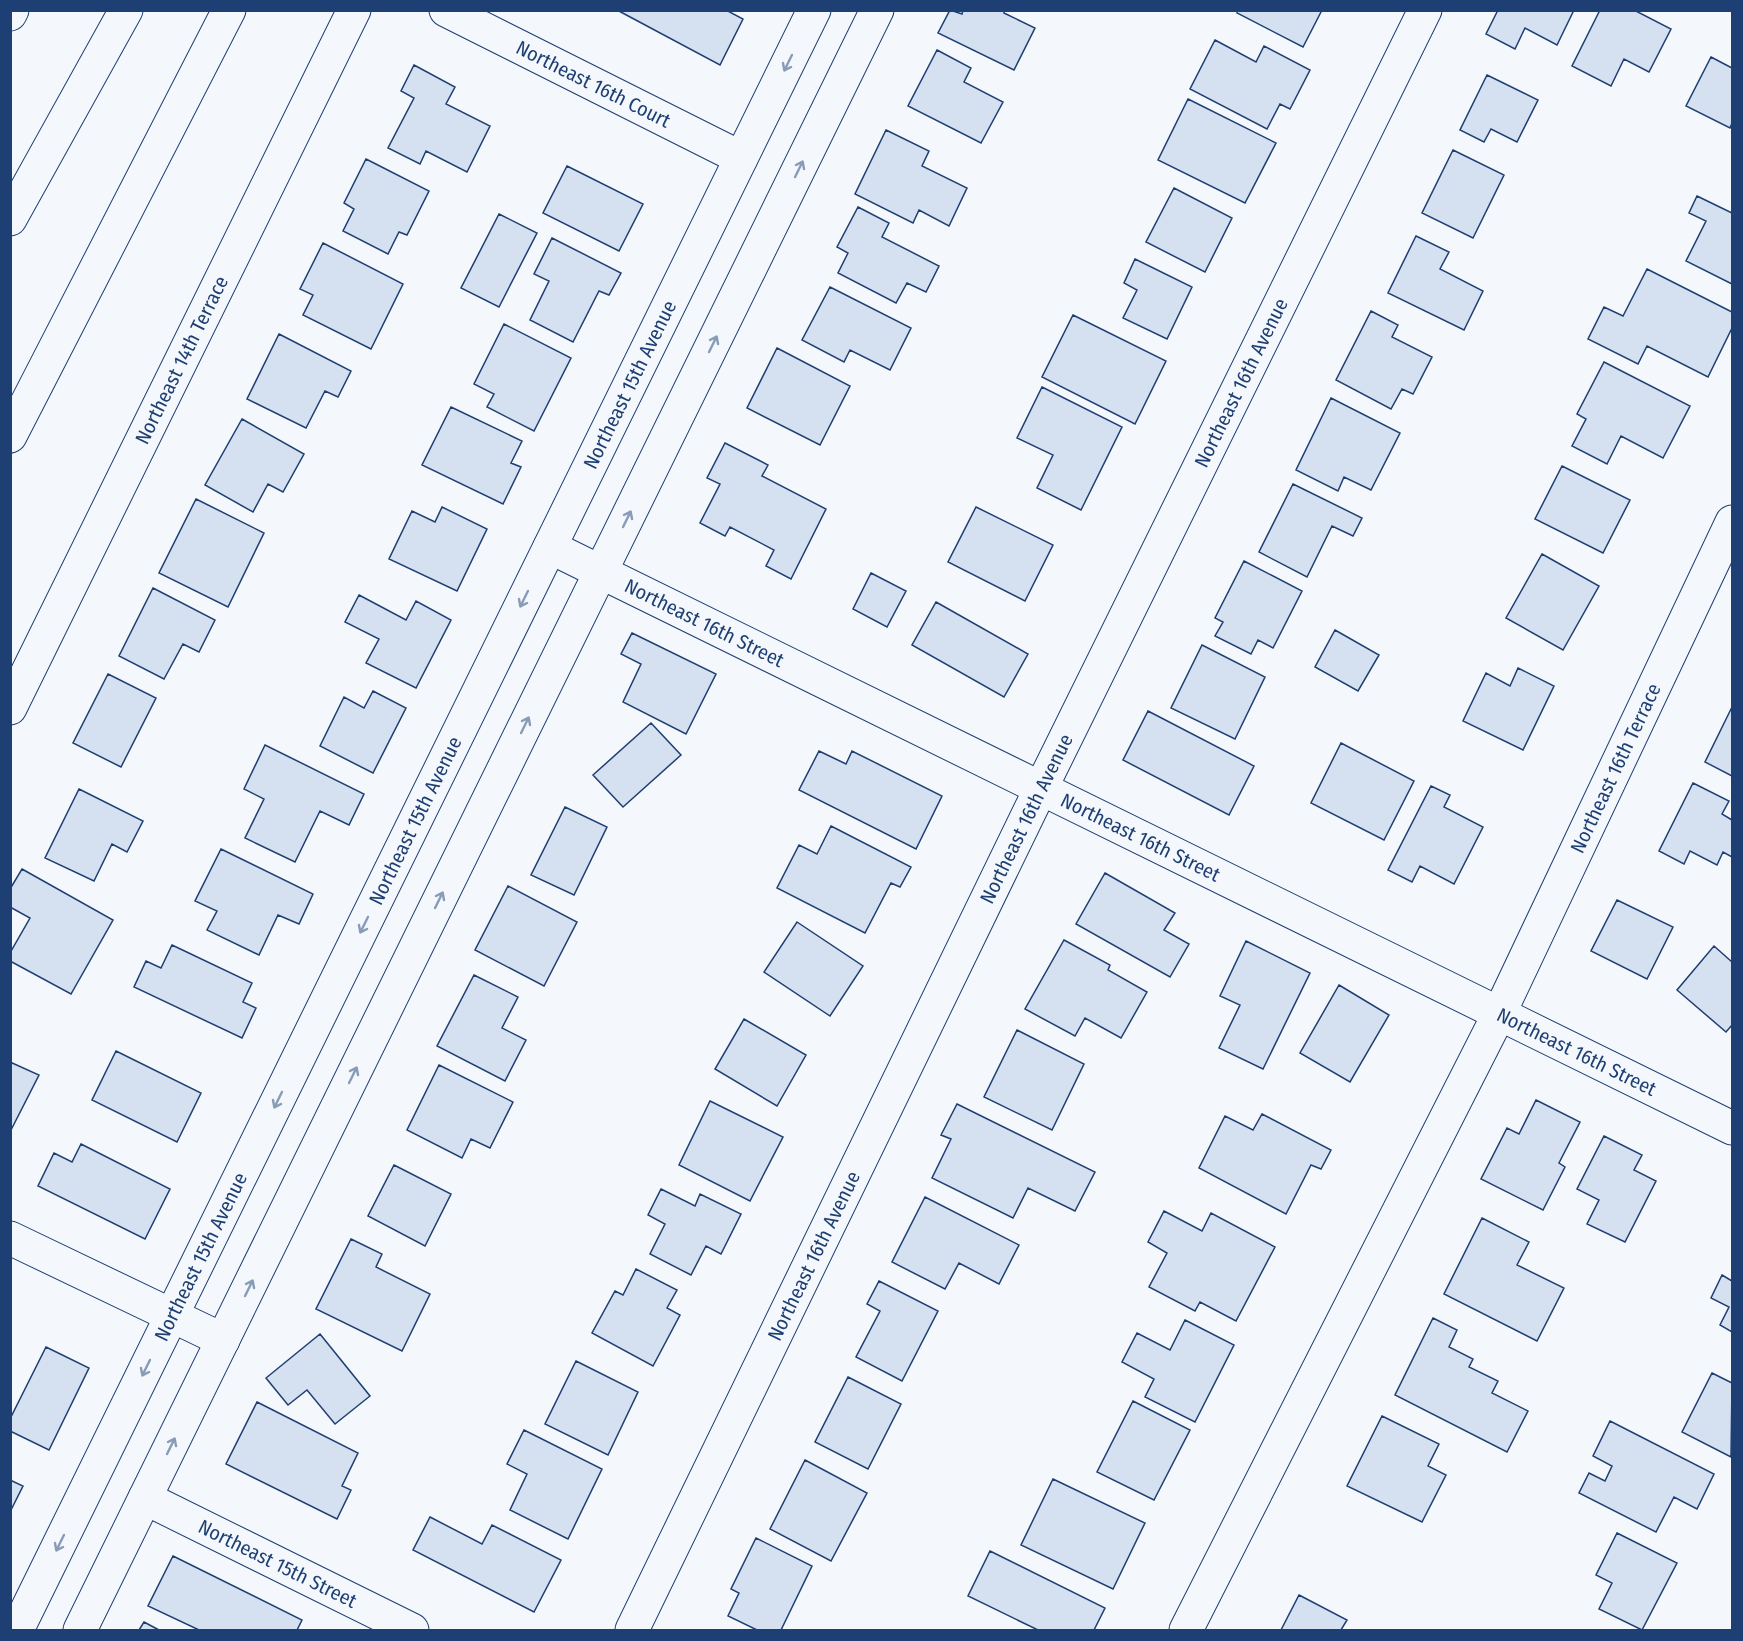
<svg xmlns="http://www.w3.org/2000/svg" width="1743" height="1641" font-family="'Fira Sans Condensed',sans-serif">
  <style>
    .building { fill: #d5e0f0; stroke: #1d3f73; stroke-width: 1.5 }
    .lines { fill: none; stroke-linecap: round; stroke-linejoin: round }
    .minor-casing { stroke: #1d3f73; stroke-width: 35 }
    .minor { stroke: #f4f7fb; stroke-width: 33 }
    .oneway { stroke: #889bb7 }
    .labels { text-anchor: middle; stroke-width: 4.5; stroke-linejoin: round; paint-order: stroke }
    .street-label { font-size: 20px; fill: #1d3f73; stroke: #f4f7fb }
  </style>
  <rect width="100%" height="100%" fill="#f4f7fb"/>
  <path class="building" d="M617,10H726L743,19L720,65Z
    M950,10L962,14L963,10H1005L1004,13L1035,28L1014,70L938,33Z
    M1238,10H1322L1303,47L1237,13Z
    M1498,10H1574L1557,45L1525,28L1515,49L1486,34Z
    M1600,10H1634L1671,29L1649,72L1624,59L1611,86L1572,66Z
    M1215,40L1256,62L1264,46L1310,70L1290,109L1280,104L1267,129L1190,89Z
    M937,50L971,68L964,82L1003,102L981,143L908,106Z
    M1711,57L1732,68V123L1730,128L1686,106Z
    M414,65L455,87L446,104L490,126L467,172L426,151L420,164L388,148L414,98L401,91Z
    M1487,75L1538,100L1517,142L1491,129L1484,142L1460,130Z
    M1188,99L1276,143L1245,203L1158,160Z
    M886,130L929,151L922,166L967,188L949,226L919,210L913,223L855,194Z
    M1453,150L1504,175L1473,238L1422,213Z
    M366,159L429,191L407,235L399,232L388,254L343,231L354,209L344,203Z
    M567,166L643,204L619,251L543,213Z
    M1174,188L1232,218L1205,272L1146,242Z
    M1697,196L1732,213V284L1686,261L1706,221L1689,213Z
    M858,207L889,223L882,237L939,266L926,292L907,283L896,303L838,273L848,253L837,247Z
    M499,214L537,233L499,307L461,288Z
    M1416,236L1449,252L1440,269L1483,291L1464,330L1388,293Z
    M552,238L621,273L609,295L599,291L573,342L530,320L549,281L534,274Z
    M323,243L403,284L371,349L303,315L313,295L300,289Z
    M1135,259L1192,287L1167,339L1123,318L1137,290L1124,283Z
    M1647,269L1732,312V328L1708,377L1647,346L1638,364L1588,339L1604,307L1623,316Z
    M830,287L911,328L890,370L850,350L844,362L802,340Z
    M1371,311L1398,325L1392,337L1432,357L1413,394L1402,389L1391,409L1336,380Z
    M1073,315L1166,361L1135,424L1042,377Z
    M504,324L571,358L534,431L487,407L494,394L474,384Z
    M279,334L351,371L338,397L325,391L306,428L247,399Z
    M777,348L850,386L820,445L747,408Z
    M1604,362L1690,406L1663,458L1621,436L1607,464L1572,446L1586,419L1577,414Z
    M1042,387L1122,427L1081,510L1037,488L1053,455L1017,438Z
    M1331,398L1400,433L1371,490L1344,477L1338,491L1296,470Z
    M451,407L522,441L511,463L521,467L503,504L422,465Z
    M242,419L304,454L283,492L268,484L253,512L205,485Z
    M725,443L768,465L762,476L826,509L791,579L766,566L774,550L730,527L725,536L700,523L720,484L707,478Z
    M1562,466L1630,500L1603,553L1535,519Z
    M1293,484L1362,518L1353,536L1332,526L1307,577L1259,552Z
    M196,499L264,533L228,607L159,573Z
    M442,507L487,529L457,591L389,559L412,511L435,522Z
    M976,507L1053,545L1025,601L948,562Z
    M1542,554L1599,586L1563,650L1506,618Z
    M1244,561L1302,591L1273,648L1258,640L1251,654L1215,636L1223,622L1215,618Z
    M871,573L906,591L887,627L853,609Z
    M153,588L215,620L199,652L183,644L164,679L119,656Z
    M359,595L406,620L416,601L451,620L416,688L366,663L379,639L345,622Z
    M936,602L1028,654L1004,697L912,645Z
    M1335,630L1379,655L1358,691L1315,667Z
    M632,633L716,674L686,734L623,702L641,664L621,654Z
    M1202,645L1265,677L1235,739L1171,708Z
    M1518,668L1554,686L1523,750L1463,721L1486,673L1510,686Z
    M108,674L156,698L121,767L73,743Z
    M373,691L406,708L373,773L320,746L344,697L364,708Z
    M1732,707V776L1705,762Z
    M1148,711L1254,766L1229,815L1123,760Z
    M651,723L681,755L623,807L593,775Z
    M1341,743L1414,781L1384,840L1311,803Z
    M265,745L364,794L349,825L320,811L295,862L245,838L264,799L244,789Z
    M819,751L846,764L852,751L942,796L916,849L799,790Z
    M1693,783L1729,801L1722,814L1732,820V857L1723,852L1717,865L1690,851L1684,864L1659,851Z
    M1431,786L1450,795L1444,807L1483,827L1454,884L1420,866L1412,882L1388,870Z
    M79,789L143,821L127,852L112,844L94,881L45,858Z
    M565,807L607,827L574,895L531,875Z
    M831,826L911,867L900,887L891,883L865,933L777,888L799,845L817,854Z
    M221,849L313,894L299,924L278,915L259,955L207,930L217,911L195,901Z
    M22,869L113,920L71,994L10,961V953L30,918L10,907V889Z
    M1105,873L1175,913L1164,930L1189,944L1170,977L1076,924Z
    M508,886L577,922L544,986L475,950Z
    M1617,900L1673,927L1647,979L1591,951Z
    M797,922L863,966L830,1016L764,972Z
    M1064,940L1110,965L1108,970L1147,992L1121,1038L1085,1018L1075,1036L1025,1009Z
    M1246,941L1310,973L1263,1069L1219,1048L1240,1005L1220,996Z
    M172,945L252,983L243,1002L256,1008L242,1038L134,987L146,961L161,968Z
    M1714,946L1732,962V1025L1726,1032L1677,990Z
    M474,975L518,997L502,1028L526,1040L505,1081L437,1046Z
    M1339,985L1389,1015L1350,1082L1300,1053Z
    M744,1019L806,1055L777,1106L715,1069Z
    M1017,1030L1084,1064L1052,1130L984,1097Z
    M116,1051L201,1093L177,1142L92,1100Z
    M10,1062L39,1075L10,1132Z
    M439,1065L513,1102L490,1148L471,1139L462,1158L407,1130Z
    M1536,1100L1580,1122L1559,1163L1565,1167L1543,1210L1481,1179L1507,1128L1519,1134Z
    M710,1101L783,1137L750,1201L679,1165Z
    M957,1104L1095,1172L1075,1211L1028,1188L1013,1218L932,1178L951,1139L941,1135Z
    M1262,1114L1331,1150L1321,1169L1311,1165L1286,1214L1199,1168L1225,1116L1253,1130Z
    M1604,1136L1642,1155L1634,1170L1656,1181L1625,1242L1587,1224L1599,1200L1577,1189Z
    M81,1144L170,1189L145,1239L38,1186L54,1153L72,1162Z
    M394,1165L451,1194L425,1246L368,1216Z
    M661,1189L695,1206L700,1194L741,1214L721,1254L706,1246L691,1275L650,1254L665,1224L648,1215Z
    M925,1197L1019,1245L999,1284L959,1263L945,1289L892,1262Z
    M1164,1211L1202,1231L1211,1213L1275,1247L1236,1321L1200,1302L1195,1311L1149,1287L1167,1253L1148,1242Z
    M1482,1218L1529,1242L1517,1265L1564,1288L1537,1341L1444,1294Z
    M351,1239L382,1254L376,1267L430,1294L402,1351L316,1309Z
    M636,1269L677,1290L667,1308L680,1315L653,1366L592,1333L615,1291L623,1295Z
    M1722,1275L1732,1281V1332L1720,1325L1729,1307L1711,1298Z
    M879,1281L938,1311L902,1381L856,1357L880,1311L867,1304Z
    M1433,1318L1457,1330L1449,1347L1473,1359L1469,1367L1498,1381L1492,1393L1528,1411L1507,1452L1395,1395Z
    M1185,1320L1234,1345L1195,1422L1145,1397L1154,1379L1122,1362L1137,1333L1170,1350Z
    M320,1334L370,1396L335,1424L307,1390L288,1405L266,1378Z
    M46,1347L89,1368L49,1450L10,1431V1419Z
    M576,1361L638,1392L608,1455L545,1424Z
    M1712,1373L1732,1383L1731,1457L1682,1432Z
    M848,1377L901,1404L868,1469L815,1442Z
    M1133,1401L1190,1430L1154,1500L1097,1472Z
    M257,1402L358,1453L342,1486L351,1490L337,1519L226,1464Z
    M1382,1416L1439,1444L1428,1466L1446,1475L1422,1522L1347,1486Z
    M1610,1421L1714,1474L1697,1509L1674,1497L1656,1532L1579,1493L1589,1473L1605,1481L1612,1466L1593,1456Z
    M524,1430L602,1469L568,1539L510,1510L527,1474L507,1464Z
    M805,1460L867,1493L831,1561L770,1529Z
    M1053,1479L1145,1523L1113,1589L1021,1545Z
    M10,1480L23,1486L10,1512Z
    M430,1517L482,1544L492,1525L561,1560L534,1612L413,1550Z
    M1617,1533L1677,1563L1642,1630L1599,1609L1612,1583L1596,1575Z
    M756,1538L812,1566L781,1630H757L728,1616L739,1593L731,1589Z
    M990,1551L1105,1608L1094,1630H1038L968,1596Z
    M173,1556L302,1620L297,1630H199L148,1606Z
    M1299,1595L1347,1620L1341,1630H1281Z
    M144,1622L159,1630H139Z"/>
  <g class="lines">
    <g class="minor-casing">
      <g id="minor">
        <path id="s1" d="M446,10L741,158"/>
        <path d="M10,14L12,10"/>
        <path d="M10,219L126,10"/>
        <path d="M10,436L229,10"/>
        <path id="s2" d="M550,547L1732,1128"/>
        <path id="s3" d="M10,708L354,10"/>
        <path d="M10,1238L223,1340"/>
        <path id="s4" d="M145,1498L412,1630"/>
        <path id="s5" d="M17,1630L814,10"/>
        <path d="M80,1630L877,10"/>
        <path id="s6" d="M632,1630L1041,788L1425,10"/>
        <path id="s7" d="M1186,1630L1499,1014L1732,522"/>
      </g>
    </g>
    <use href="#minor" class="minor"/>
  </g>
  <defs><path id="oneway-shaft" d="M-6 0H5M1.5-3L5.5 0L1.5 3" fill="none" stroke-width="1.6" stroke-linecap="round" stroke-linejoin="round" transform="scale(1.5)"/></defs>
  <g class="oneway">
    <use href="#oneway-shaft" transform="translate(788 63) rotate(116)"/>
    <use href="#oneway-shaft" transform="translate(799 169) rotate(-64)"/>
    <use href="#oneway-shaft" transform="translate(713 344) rotate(-64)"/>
    <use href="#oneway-shaft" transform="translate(627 519) rotate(-64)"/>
    <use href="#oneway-shaft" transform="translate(524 599) rotate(116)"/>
    <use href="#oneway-shaft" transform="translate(525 725) rotate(-64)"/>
    <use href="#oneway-shaft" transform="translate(439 900) rotate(-64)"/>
    <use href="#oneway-shaft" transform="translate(364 925) rotate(116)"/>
    <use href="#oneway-shaft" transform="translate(353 1075) rotate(-64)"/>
    <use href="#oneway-shaft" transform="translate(278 1100) rotate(116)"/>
    <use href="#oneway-shaft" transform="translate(249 1288) rotate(-64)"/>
    <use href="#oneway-shaft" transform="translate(146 1368) rotate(116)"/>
    <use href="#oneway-shaft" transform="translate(171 1446) rotate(-64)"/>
    <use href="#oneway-shaft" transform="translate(60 1543) rotate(116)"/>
  </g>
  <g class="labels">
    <g class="street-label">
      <text dy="7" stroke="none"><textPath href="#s1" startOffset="165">Northeast 16th Court</textPath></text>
      <text dy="7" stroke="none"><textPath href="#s3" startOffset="388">Northeast 14th Terrace</textPath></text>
      <text dy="7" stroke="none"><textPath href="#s6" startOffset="1388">Northeast 16th Avenue</textPath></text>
      <text dy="7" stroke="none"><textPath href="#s5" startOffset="1388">Northeast 15th Avenue</textPath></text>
      <text dy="7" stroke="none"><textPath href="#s2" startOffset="172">Northeast 16th Street</textPath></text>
      <text dy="7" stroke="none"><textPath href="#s7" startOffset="963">Northeast 16th Terrace</textPath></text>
      <text dy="7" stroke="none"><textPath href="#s6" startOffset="902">Northeast 16th Avenue</textPath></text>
      <text dy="7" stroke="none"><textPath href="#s5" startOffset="902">Northeast 15th Avenue</textPath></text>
      <text dy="7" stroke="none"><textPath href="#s2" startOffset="658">Northeast 16th Street</textPath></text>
      <text dy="7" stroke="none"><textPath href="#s2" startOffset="1144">Northeast 16th Street</textPath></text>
      <text dy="7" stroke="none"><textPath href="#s6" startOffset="416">Northeast 16th Avenue</textPath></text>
      <text dy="7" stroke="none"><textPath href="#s5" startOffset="416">Northeast 15th Avenue</textPath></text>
      <text dy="7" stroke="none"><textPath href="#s4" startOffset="148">Northeast 15th Street</textPath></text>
    </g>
  </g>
  <rect width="1743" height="1641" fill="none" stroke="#1d3f73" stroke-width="24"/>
</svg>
